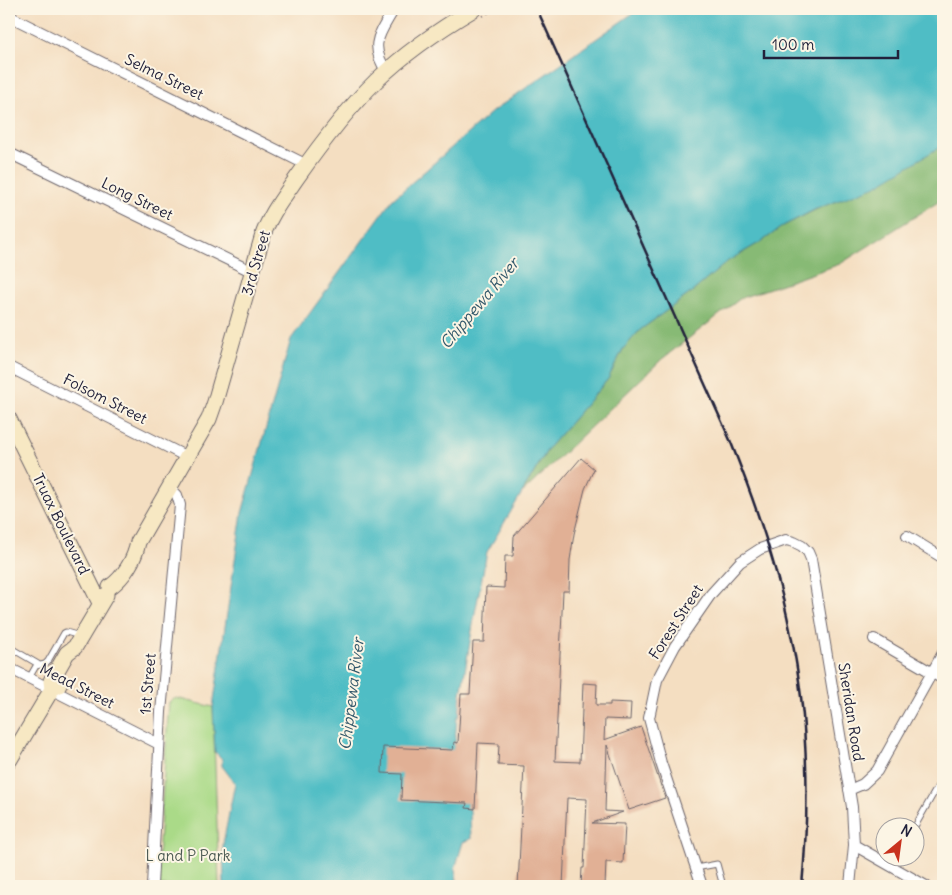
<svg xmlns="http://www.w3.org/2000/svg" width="952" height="895" font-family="Delius,sans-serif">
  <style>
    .green { fill: #aada88; stroke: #667e62 }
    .forest { fill: #87ba74; stroke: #546e58 }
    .water { fill: #4fbdc5; stroke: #387080 }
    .building { fill: #e1b095 }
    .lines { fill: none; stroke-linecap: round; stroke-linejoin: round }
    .lane-casing { stroke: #6c646a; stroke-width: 7 }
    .street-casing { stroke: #6c646a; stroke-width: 12 }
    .secondary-casing { stroke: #6c646a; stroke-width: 17 }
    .path { stroke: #6c646a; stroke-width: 2; stroke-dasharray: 1 4; stroke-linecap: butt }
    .lane { stroke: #fff; stroke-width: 5 }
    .street { stroke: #fff; stroke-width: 10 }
    .secondary { stroke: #f7e8c3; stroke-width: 15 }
    .rail { stroke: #22223b; stroke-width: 2.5 }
    .labels { text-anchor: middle; stroke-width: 4; stroke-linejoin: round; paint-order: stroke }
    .street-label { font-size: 15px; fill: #22223b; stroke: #fcf5e5 }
    .park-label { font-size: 15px; fill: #4b5952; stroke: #fcf5e5 }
    .water-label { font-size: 16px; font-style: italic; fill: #32586b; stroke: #fcf5e5 }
  </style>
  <rect width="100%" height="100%" fill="#fcf5e5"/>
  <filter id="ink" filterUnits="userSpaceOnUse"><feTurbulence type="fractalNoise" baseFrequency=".02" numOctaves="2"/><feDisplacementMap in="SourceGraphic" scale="10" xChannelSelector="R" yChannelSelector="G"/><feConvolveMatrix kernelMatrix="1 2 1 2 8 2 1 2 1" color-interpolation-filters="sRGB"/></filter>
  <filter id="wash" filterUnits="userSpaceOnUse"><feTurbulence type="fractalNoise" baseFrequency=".0096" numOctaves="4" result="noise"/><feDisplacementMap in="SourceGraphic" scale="20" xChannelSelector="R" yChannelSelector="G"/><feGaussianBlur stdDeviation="1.12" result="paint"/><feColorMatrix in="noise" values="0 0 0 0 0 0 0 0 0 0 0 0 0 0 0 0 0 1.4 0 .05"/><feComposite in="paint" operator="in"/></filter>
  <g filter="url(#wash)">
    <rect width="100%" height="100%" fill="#f4dec1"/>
    <path class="green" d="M176,698L213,707L219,886H156L169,702Z"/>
    <path class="forest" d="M943,146V199L840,264L741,298L662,359L522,493L549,447L608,379L623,349L640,330L692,292L728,261L764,240L783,226Z"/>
    <path class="water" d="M639,9H943V146L935,150L876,186L816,209L783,226L764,240L728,261L692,292L640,330L623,349L608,379L549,447L487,552L475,613L461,694L459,716L457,717L455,741L470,811L471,839L463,842L455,869L458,886H224L223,844L235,783L222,766V759L215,752L213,707L242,513L291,339L392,200L493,111Z"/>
    <g id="blocks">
      <path class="building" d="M581,458L594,469L585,489L574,534L570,560L569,591H563L555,761L580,762L583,683L597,684L596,705H610V702L631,703L630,720L605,719L604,740L641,727L665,798L629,810L607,745L605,811L623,812L592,823L625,824L623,863L606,862L605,886H581L582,868H584L587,799L567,798L563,886H518L524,766L498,765L499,744L478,743L475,809L466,808L467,803L401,800L402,774L382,773L383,747L453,750L454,742L458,743L461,694H470L473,642H484L486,587L504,588L505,556H513L514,536Z"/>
    </g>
  </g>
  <g filter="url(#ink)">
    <use href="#blocks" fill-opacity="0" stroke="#6c646a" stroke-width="1"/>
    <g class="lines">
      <g class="lane-casing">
        <path id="lane" d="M9,647L38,664
          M29,678L36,666L45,664L48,661L64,633L66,632L80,636
          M914,828L943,777
          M891,866L896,858
          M696,868L717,864L723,886"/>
      </g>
      <g class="street-casing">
        <path id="street" d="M9,16L307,165
          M387,72C368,44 380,34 394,9
          M9,153L253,272
          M9,367L187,457
          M907,536L943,558
          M874,639L943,679
          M9,668L159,744
          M849,790L863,784L877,771L943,653
          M854,845L926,886
          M152,886L161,712L180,505L177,495L170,488
          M702,886L661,763L649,718L657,680L675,646L711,594L740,562L760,549L786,540L794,542L802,546L808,552L811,559L852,807L854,845L850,886"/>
      </g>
      <g class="secondary-casing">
        <path id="secondary" d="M9,419L100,603
          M110,587C124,577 135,559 138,542L209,419L215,402L262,238C269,216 283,198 296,179C320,145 346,110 376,81C405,53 440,29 474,9
          M52,689L51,681L67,653L75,647L106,595
          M9,761L52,689L59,685"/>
      </g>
      <path class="path" d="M483,16L495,9"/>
      <use href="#lane" class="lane"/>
      <use href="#street" class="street"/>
      <use href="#secondary" class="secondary"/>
      <path class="rail" d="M537,9L730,440C755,502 777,565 790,630C808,714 810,801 802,886"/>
    </g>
  </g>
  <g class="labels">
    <g class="street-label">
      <text transform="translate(164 77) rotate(26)" y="5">Selma Street</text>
      <text transform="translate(137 199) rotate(26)" y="5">Long Street</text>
      <text transform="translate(256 263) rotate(-74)" y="5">3rd Street</text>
      <text transform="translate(105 399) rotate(27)" y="5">Folsom Street</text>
      <text transform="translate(61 524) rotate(64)" y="5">Truax Boulevard</text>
      <text transform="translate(676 622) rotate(-57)" y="5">Forest Street</text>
      <text transform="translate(148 684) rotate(-85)" y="5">1st Street</text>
      <text transform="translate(77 686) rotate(27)" y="5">Mead Street</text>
      <text transform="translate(851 712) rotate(81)" y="5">Sheridan Road</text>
    </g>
    <g class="park-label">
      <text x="188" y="861">L and P Park</text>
    </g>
    <g class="water-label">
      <text transform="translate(479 303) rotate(-50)" y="6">Chippewa River</text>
      <text transform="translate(351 694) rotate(-83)" y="6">Chippewa River</text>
    </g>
  </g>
  <rect width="952" height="895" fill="none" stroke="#fcf5e5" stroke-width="30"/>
  <g transform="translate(900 842) rotate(29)"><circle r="24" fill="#fcf5e5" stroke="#a5a1a1"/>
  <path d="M0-4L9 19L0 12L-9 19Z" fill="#c8321e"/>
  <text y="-8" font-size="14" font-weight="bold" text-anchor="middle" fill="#22223b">N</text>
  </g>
  <path d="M764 50v8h134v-8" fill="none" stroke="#22223b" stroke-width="2.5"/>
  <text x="772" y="50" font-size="15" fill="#22223b" stroke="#fcf5e5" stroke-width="4" paint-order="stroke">100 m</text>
</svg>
